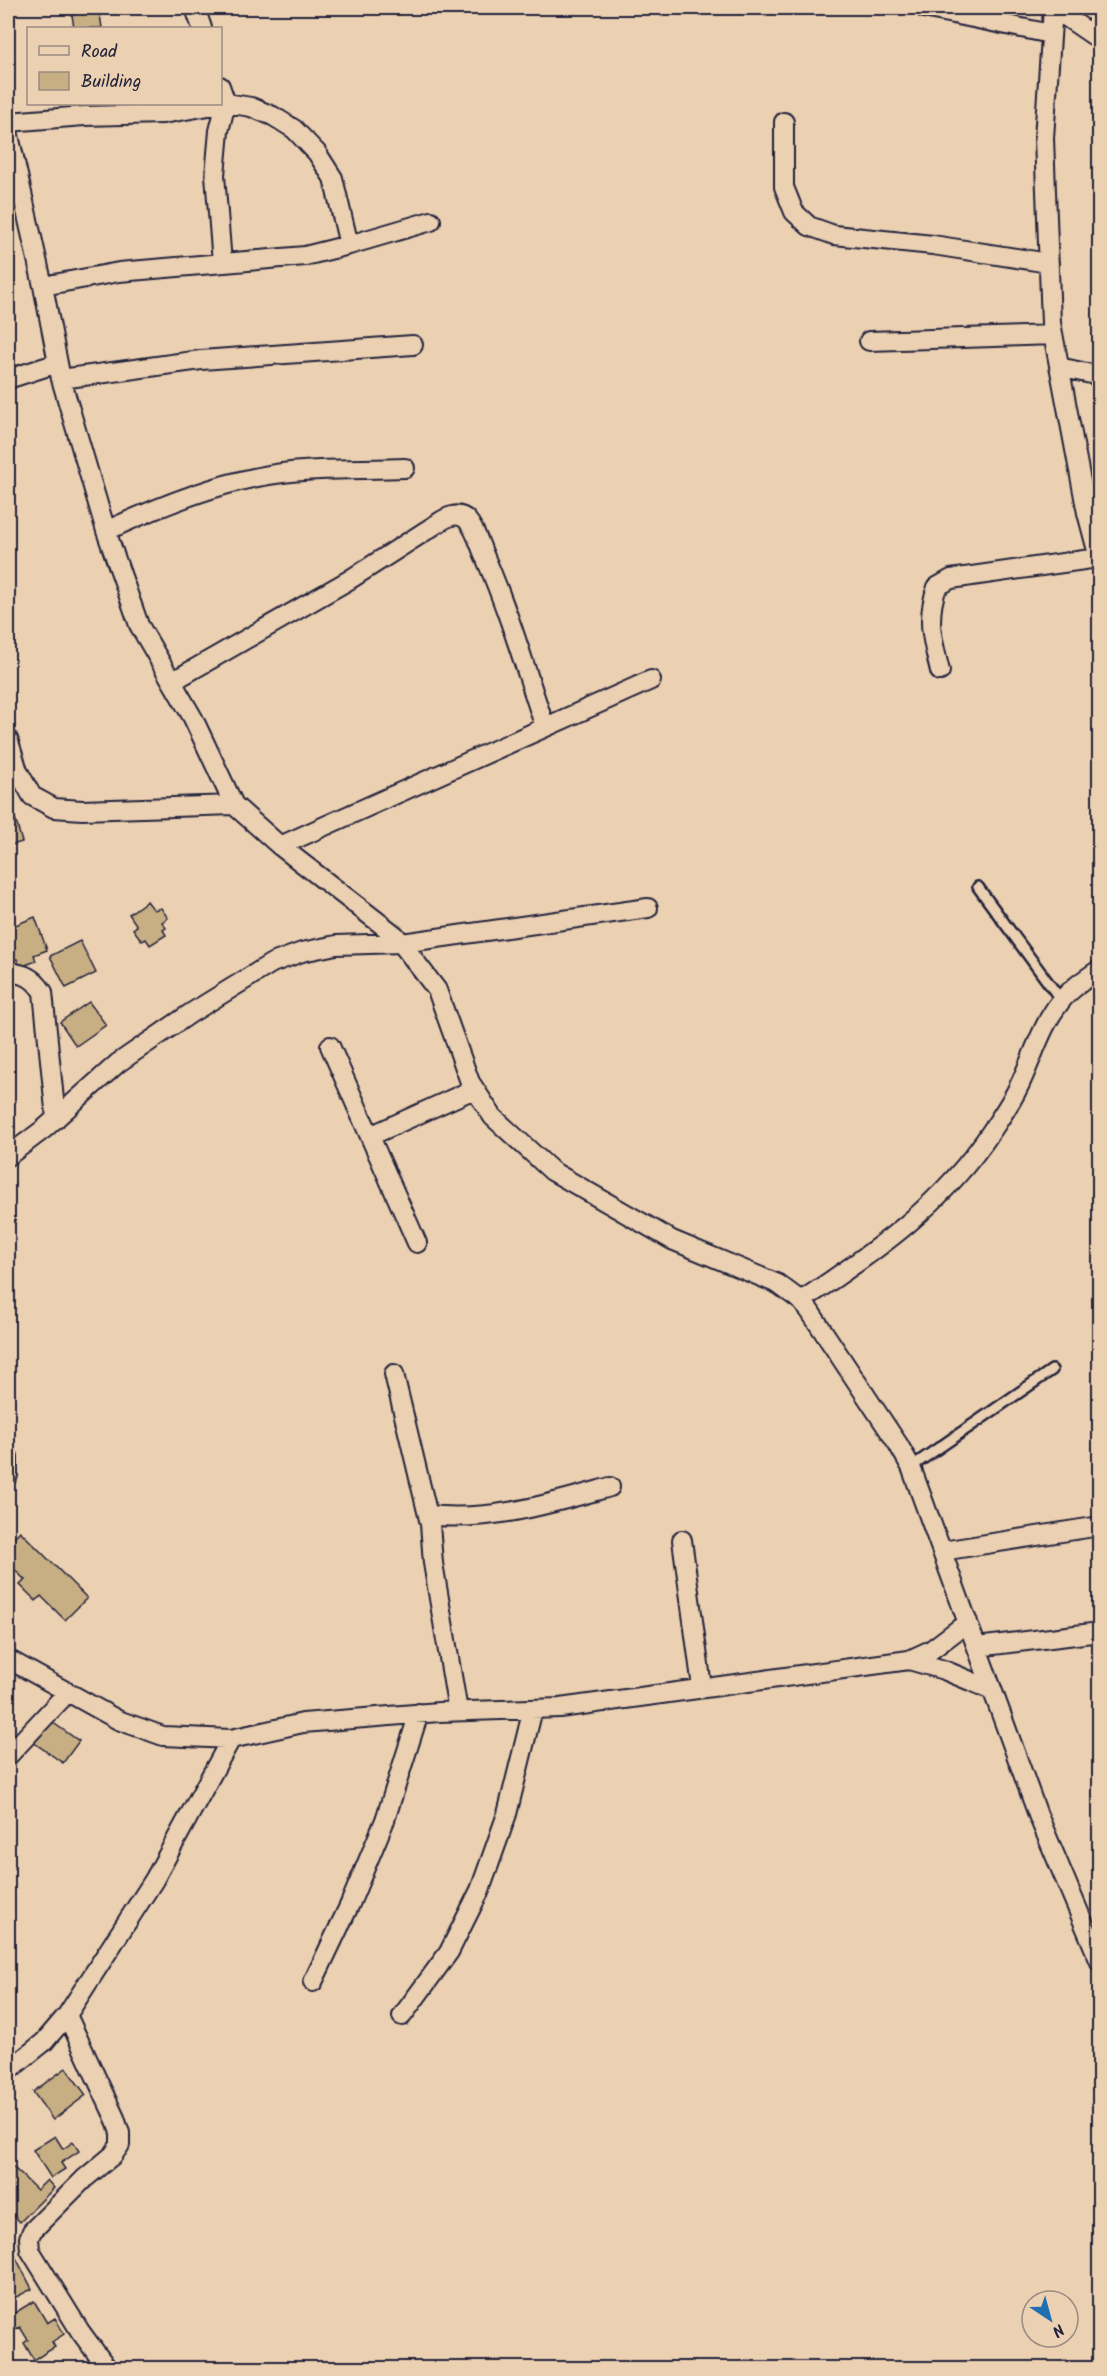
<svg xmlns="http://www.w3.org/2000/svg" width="1107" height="2376" font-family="Kalam,sans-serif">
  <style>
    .building { fill: #c7ae83; stroke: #22223b; stroke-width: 1.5 }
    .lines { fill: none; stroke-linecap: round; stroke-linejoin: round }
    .lane-casing { stroke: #22223b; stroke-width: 14 }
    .street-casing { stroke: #22223b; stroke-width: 22 }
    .lane { stroke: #ebd0b2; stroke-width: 9 }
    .street { stroke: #ebd0b2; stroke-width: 18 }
  </style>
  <rect width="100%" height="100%" fill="#ebd0b2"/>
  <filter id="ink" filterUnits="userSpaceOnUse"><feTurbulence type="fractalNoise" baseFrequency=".0167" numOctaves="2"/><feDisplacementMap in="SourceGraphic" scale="12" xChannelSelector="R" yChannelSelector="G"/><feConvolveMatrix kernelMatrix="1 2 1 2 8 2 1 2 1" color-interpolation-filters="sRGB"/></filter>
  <g filter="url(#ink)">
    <path class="building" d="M71,8H99L102,28H74Z
      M8,797H9L22,842L8,846Z
      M147,901L154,910L161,908L168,918L162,922L166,928L163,930L166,935L150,945L146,939L142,941L133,929L137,926L129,914Z
      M35,917L47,950L34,955L36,961L20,967L17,959L8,962V928Z
      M80,941L96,973L66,988L50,956Z
      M89,1002L106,1025L76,1046L60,1022Z
      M20,1531L87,1598L65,1620L41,1596L36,1601L20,1585L25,1580L8,1563V1543Z
      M49,1720L79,1741L63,1763L33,1742Z
      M66,2068L86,2095L53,2120L33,2092Z
      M55,2136L63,2149L73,2142L79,2151L61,2163L65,2169L51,2178L33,2150Z
      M12,2166L37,2190L47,2180L54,2188L20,2222L8,2210V2170Z
      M12,2250L32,2289L8,2301V2252Z
      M34,2301L47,2323L55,2318L64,2334L52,2342L55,2347L34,2360L24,2343L28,2340L20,2327L12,2331L8,2323V2317Z"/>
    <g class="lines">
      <g class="lane-casing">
        <path id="lane" d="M978,887L1061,1000
          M911,1467L1052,1370"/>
      </g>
      <g class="street-casing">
        <path id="street" d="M195,8L202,28
          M924,8L1051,34
          M1053,8L1044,138L1051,323L1087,513L1100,562
          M1053,8L1100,40
          M220,86L226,103L219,131L215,175L222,263
          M8,122L84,116L163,114L226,103L251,107L273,116L294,129L317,153L333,178L349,245
          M784,122V187L794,212L809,226L834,235L933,245L1049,263
          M8,131L43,286L61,379L106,531L139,625L193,718L234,805L280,846L395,935L437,990L470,1082L493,1117L552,1171L672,1240L778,1284L801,1301L809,1310L898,1444L911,1467L1038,1815L1100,1962
          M43,286L119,272L305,256L349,245L431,221
          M869,341L1053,335
          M1059,367L1100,376
          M8,379L58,363
          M61,379L201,360L413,345
          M106,531C153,509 206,487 258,477C305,467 356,470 405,468
          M940,671C932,639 926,619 937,587L951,579L1098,558
          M173,681L349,580L438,523C447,517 458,511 467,520C476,530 480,546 485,557C509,612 526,671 545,727
          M8,739L18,771L32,796L54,808L82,810L234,805
          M280,846L651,680
          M8,972C25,974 33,977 43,992L56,1119
          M330,1046L417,1243
          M370,1136L474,1089
          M8,1156L44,1129L118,1063L191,1013L272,963L302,952L336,945L402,943L648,908
          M801,1301C876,1251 943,1205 993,1129C1001,1117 1010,1104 1017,1090C1032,1061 1040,1027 1061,1001C1071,988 1087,978 1100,969
          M394,1374L430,1524L433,1563L458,1711
          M8,1457V1475
          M428,1515C491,1522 549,1504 610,1487
          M682,1540L702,1687
          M942,1551L1100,1526
          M977,1647L1100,1632
          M8,1659L118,1720L163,1736L231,1739L303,1723L439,1712L560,1708L909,1660L944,1670L992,1690
          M909,1660L931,1650L968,1622
          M8,1756L67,1693
          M313,1982L350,1904L385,1820L419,1713
          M67,2015L115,2118L120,2133V2145L113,2155L84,2179L32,2231L29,2238L30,2250L80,2331L107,2368
          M402,2016L449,1952L480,1890L507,1814L533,1709
          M8,2071L44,2042L67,2015L154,1880L231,1739"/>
      </g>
      <use href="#lane" class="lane"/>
      <use href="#street" class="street"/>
    </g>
  </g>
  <rect width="1107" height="2376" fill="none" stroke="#ebd0b2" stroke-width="30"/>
  <rect x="15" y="15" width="1077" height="2346" fill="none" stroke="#22223b" stroke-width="2" filter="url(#ink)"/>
  <rect x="27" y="27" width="195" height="78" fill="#ebd0b2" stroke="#9b8a82" stroke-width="1.5"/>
  <rect x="39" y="46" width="30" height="9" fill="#ebd0b2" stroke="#9b8a82" stroke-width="1.5"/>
  <text x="81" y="57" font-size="18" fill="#22223b">Road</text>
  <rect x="39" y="72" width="30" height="18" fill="#c7ae83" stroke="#9b8a82" stroke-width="1.5"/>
  <text x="81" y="87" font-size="18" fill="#22223b">Building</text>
  <g transform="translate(1050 2319) rotate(144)"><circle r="28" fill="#ebd0b2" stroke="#9b8a82" stroke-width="1.5"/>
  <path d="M0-4.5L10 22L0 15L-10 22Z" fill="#1f6fb2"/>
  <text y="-9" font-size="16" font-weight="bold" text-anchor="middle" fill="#22223b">N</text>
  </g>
</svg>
